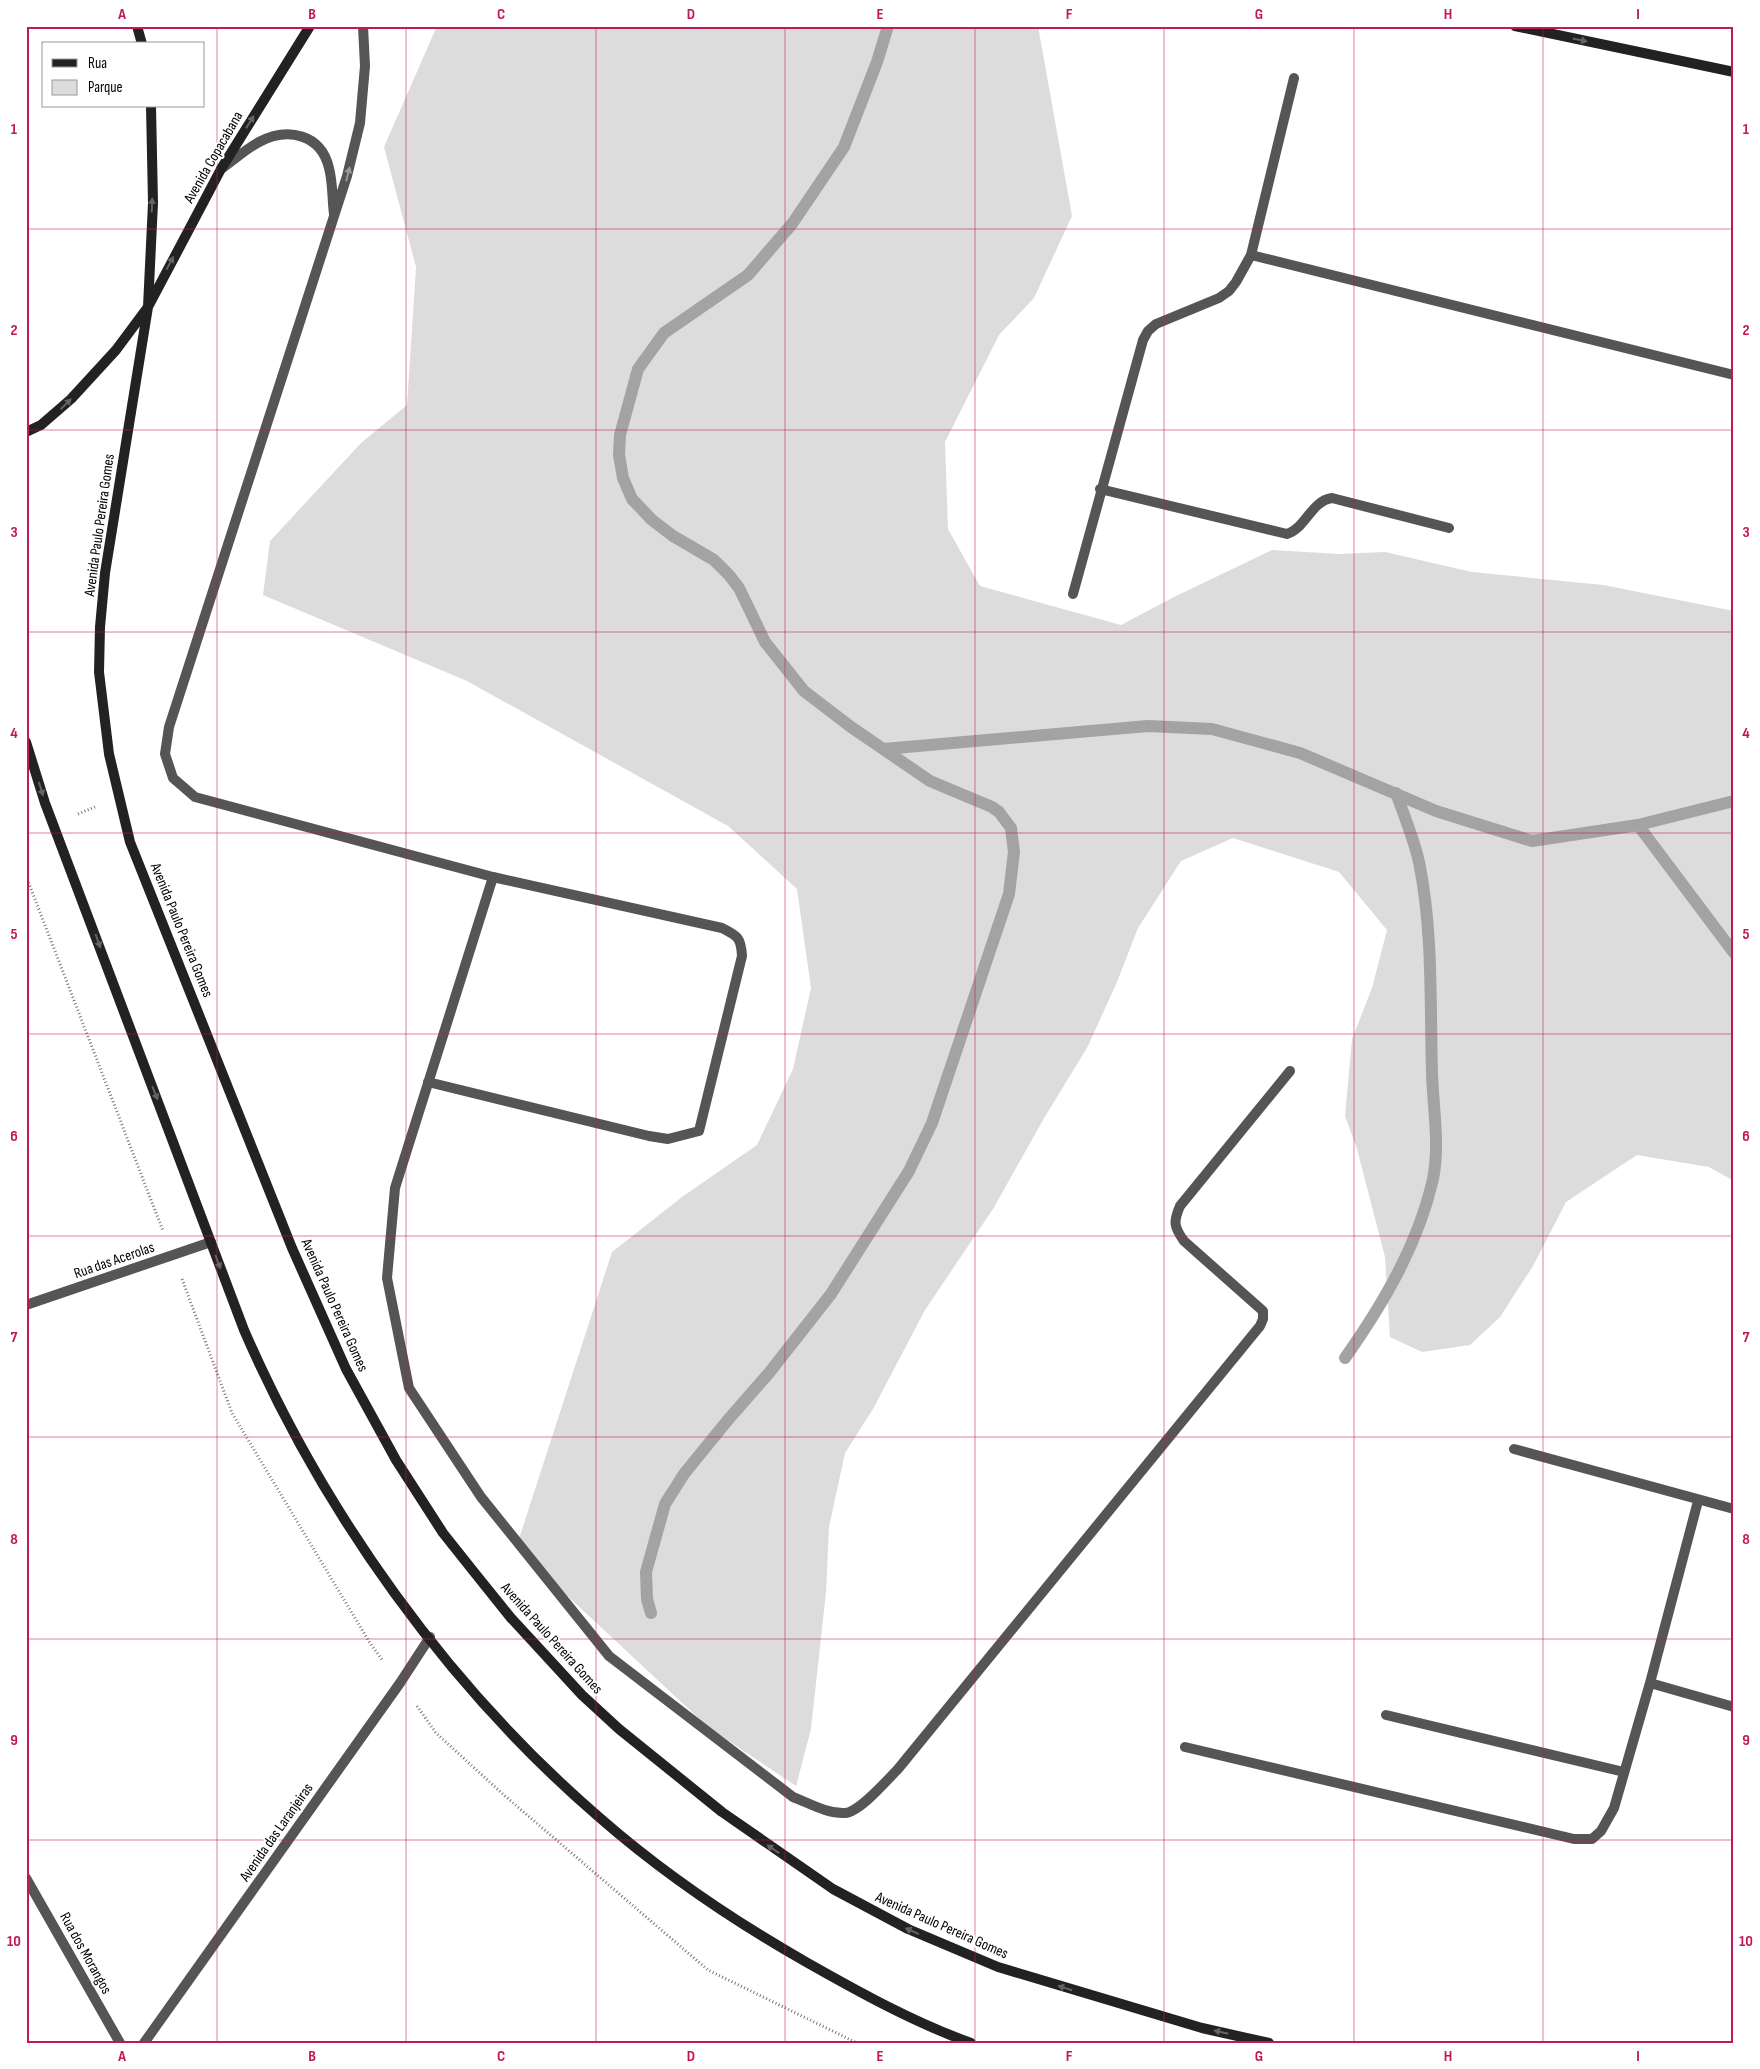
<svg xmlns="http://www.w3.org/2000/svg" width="1760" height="2069" font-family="'Sofia Sans Condensed',sans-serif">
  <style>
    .green { fill: #dcdcdc }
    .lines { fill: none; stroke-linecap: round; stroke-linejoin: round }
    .stream { stroke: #a3a3a3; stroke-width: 12 }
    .path { stroke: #777; stroke-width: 3; stroke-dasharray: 1 2.5; stroke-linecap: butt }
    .lane { stroke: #555; stroke-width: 10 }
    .street { stroke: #555; stroke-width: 10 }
    .secondary { stroke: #222; stroke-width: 10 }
    .oneway { fill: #646464 }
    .oneway2 { fill: #999 }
    .grid { fill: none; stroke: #c2185b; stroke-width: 1; stroke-opacity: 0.55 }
    .labels { text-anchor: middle; stroke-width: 4; stroke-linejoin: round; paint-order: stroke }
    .street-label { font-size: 15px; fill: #000; stroke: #fff }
    .neatline { fill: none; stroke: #c2185b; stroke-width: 2 }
    .grid-label { font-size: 16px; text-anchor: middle; font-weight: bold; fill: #c2185b }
  </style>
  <rect width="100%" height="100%" fill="#fff"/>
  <path class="green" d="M437,26H1038L1072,216L1034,298L999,335L945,442L948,529L980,586L1121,625L1174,597L1272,550L1339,554L1385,552L1472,572L1603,585L1734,611V1181L1709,1167L1637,1155L1566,1202L1533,1266L1500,1317L1470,1345L1422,1352L1390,1337L1385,1257L1357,1149L1345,1116L1352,1039L1372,988L1387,930L1339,872L1233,838L1181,861L1138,928L1117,982L1088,1046L1043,1120L993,1209L925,1310L873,1409L845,1453L829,1527L826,1592L811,1729L796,1786L708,1727L516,1548L612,1252L682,1197L757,1145L793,1069L811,988L797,889L728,826L467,681L263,595L270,541L361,443L407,405L416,267L384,147Z"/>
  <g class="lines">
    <path class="stream" d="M884,749L1148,726L1212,729L1300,753L1436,811L1532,841L1638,825L1734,801
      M1638,825L1734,953
      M1345,1358C1383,1304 1418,1245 1433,1179C1440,1144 1433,1108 1432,1073C1430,1003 1433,930 1419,862C1414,839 1404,815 1396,793
      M651,1613L647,1599L646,1572L665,1504L684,1474L727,1421L769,1373L831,1294L909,1171L932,1123L1009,894L1014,852L1011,828L999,812L992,807L930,781L851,727L804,691L765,642L739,588L729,575L714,560L673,536L652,520L632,499L623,478L619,455L620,435L638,369L664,333L748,275L792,224L844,147L877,62L888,26"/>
    <path class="path" d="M78,814L95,807
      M26,876L163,1231
      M182,1279L232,1413L370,1643L383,1661
      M417,1706L436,1733L505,1796L708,1970L857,2043"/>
    <path class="lane" d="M1386,1715L1624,1772"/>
    <path class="street" d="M363,26L365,66L360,123L347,176L169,727L165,754L173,778L195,797L493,877L722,928C738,936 741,938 742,956L699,1131L668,1139L649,1136L428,1082
      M221,169C234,160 246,149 259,142C288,127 321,134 329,168C333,183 332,199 334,214
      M1251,255L1734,375
      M1100,489L1287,534C1306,528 1311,501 1332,498L1449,528
      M1073,594L1143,340L1148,331L1156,324L1219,298L1229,291L1236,282L1251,255L1294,78
      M493,877L395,1188L387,1278L409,1388L481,1497L609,1656L793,1797C809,1803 827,1814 845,1813C860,1812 887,1780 898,1769L1260,1326L1263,1319V1311L1184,1241C1174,1227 1173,1222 1180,1206L1290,1071
      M26,1305L211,1242
      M1514,1449L1734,1509
      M1650,1683L1734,1707
      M1185,1747L1574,1839H1592L1601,1831L1614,1808L1650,1683L1698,1501
      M26,1878L120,2043
      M144,2043L400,1683L430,1637"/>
    <path class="secondary" d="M137,26L142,44
      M1515,26L1734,72
      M151,106L153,203L148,307L105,573L100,627L99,672L109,754L130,842L292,1248L346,1369L396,1460L443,1533L474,1572L511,1618L582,1695L619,1729L722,1812L833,1889L908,1929L998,1967L1202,2028L1269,2043
      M26,432L41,425L71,399L116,350L148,307L221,169L310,26
      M26,742L45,803L244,1330C324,1514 448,1687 600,1818C663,1873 734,1921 806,1962C859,1992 913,2022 971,2043"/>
  </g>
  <defs><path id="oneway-solid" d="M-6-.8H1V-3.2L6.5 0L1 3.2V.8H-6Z" transform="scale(1.25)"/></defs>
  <g class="oneway">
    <use href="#oneway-solid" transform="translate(1580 40) rotate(12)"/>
    <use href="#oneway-solid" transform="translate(250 122) rotate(-58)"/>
    <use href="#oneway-solid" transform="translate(152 205) rotate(-88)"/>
    <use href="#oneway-solid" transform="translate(170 263) rotate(-62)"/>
    <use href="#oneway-solid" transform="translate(66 404) rotate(-45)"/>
    <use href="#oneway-solid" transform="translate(41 789) rotate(73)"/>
    <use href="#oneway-solid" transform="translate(98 941) rotate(70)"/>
    <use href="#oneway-solid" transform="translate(155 1093) rotate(68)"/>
    <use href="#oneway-solid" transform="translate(218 1262) rotate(69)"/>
    <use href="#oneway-solid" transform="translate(773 1849) rotate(-146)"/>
    <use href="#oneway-solid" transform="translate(912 1931) rotate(-156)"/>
    <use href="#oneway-solid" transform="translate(1065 1988) rotate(-163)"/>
    <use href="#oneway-solid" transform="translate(1221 2032) rotate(-167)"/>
  </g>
  <use class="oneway2" href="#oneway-solid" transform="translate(348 174) rotate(-76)"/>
  <path class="grid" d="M217,26V2043M406,26V2043M596,26V2043M785,26V2043M975,26V2043M1164,26V2043M1354,26V2043M1543,26V2043M26,229H1734M26,430H1734M26,632H1734M26,833H1734M26,1034H1734M26,1236H1734M26,1437H1734M26,1639H1734M26,1840H1734"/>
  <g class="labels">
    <g class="street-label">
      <text transform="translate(213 157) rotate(-60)" y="5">Avenida Copacabana</text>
      <text transform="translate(99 525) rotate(-82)" y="5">Avenida Paulo Pereira Gomes</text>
      <text transform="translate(182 930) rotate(68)" y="5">Avenida Paulo Pereira Gomes</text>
      <text transform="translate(114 1260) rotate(-19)" y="5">Rua das Acerolas</text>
      <text transform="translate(335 1305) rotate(66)" y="5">Avenida Paulo Pereira Gomes</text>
      <text transform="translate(552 1638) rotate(48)" y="5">Avenida Paulo Pereira Gomes</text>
      <text transform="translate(276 1832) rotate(-55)" y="5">Avenida das Laranjeiras</text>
      <text transform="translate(942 1925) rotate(24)" y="5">Avenida Paulo Pereira Gomes</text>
      <text transform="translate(86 1953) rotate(61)" y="5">Rua dos Morangos</text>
    </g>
  </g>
  <rect width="1760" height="2069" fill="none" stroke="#ffffff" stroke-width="55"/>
  <rect x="42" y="42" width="162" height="65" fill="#ffffff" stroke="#999999"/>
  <rect x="52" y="59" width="25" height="8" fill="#222222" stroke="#999999"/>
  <text x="88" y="68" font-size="15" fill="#000000">Rua</text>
  <rect x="52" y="80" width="25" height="15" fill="#dcdcdc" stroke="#999999"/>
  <text x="88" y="92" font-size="15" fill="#000000">Parque</text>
  <rect x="28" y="28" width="1704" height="2014" class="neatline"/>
  <g class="grid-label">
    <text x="122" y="19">A</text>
    <text x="312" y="19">B</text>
    <text x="501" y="19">C</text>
    <text x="691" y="19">D</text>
    <text x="880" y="19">E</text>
    <text x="1069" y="19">F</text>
    <text x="1259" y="19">G</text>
    <text x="1448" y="19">H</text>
    <text x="1638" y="19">I</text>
    <text x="14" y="134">1</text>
    <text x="1746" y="134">1</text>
    <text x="14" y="335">2</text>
    <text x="1746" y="335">2</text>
    <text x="14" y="537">3</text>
    <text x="1746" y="537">3</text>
    <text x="14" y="738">4</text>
    <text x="1746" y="738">4</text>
    <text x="14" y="939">5</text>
    <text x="1746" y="939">5</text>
    <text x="14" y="1141">6</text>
    <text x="1746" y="1141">6</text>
    <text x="14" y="1342">7</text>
    <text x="1746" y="1342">7</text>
    <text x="14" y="1544">8</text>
    <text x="1746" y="1544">8</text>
    <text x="14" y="1745">9</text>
    <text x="1746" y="1745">9</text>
    <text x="14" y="1946">10</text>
    <text x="1746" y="1946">10</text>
    <text x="122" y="2061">A</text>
    <text x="312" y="2061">B</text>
    <text x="501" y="2061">C</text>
    <text x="691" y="2061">D</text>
    <text x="880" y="2061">E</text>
    <text x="1069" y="2061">F</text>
    <text x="1259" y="2061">G</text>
    <text x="1448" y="2061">H</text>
    <text x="1638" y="2061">I</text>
  </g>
</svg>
